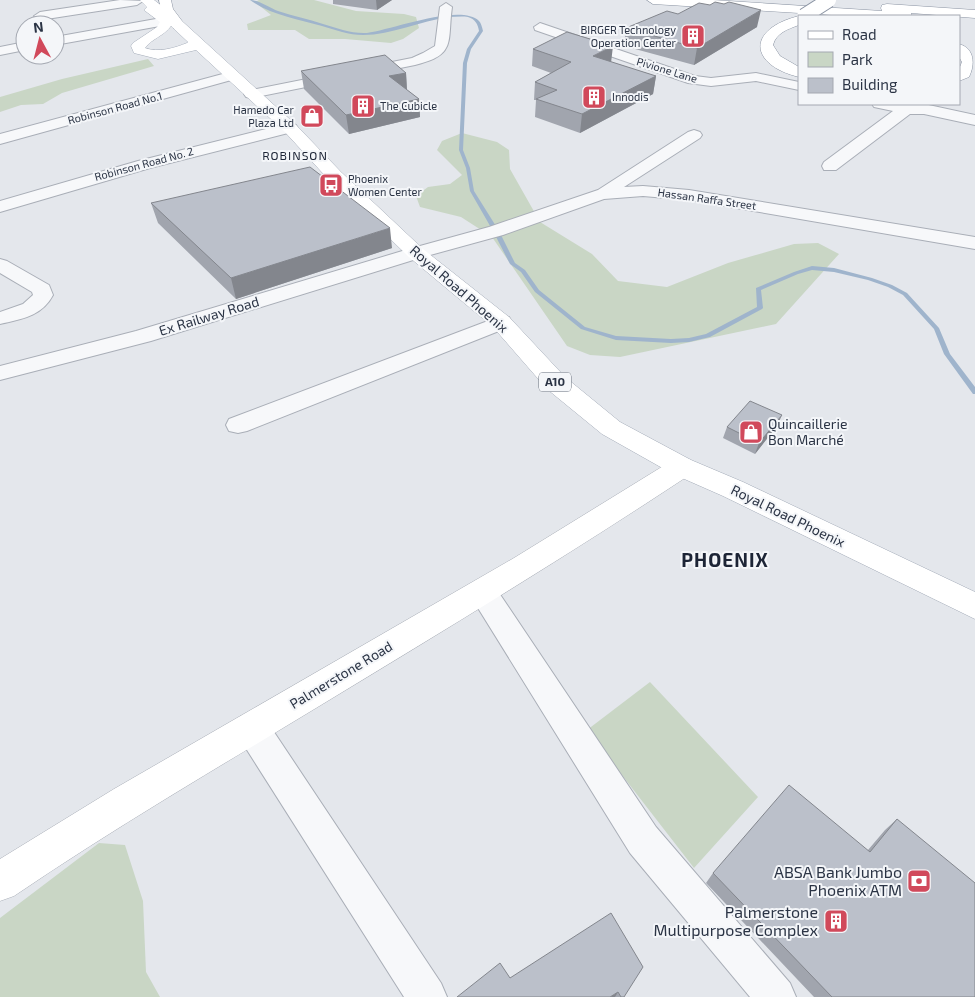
<svg xmlns="http://www.w3.org/2000/svg" width="975" height="997" font-family="'Exo 2',sans-serif">
  <style>
    .green { fill: #c9d6c5 }
    .lines { fill: none; stroke-linecap: round; stroke-linejoin: round }
    .stream { fill: #9fb4cc; fill-rule: evenodd }
    .minor-casing { stroke: #a9aeb7; stroke-width: 2 }
    .secondary-casing { stroke: #a9aeb7; stroke-width: 1 }
    .primary-casing { stroke: #a3abb8; stroke-width: 1 }
    .trunk-casing { stroke: #8b94a3; stroke-width: 1 }
    .minor { fill: #f7f8fa; fill-rule: evenodd }
    .secondary { fill: #fff; fill-rule: evenodd }
    .primary { fill: #fff; fill-rule: evenodd }
    .trunk { fill: #fff; fill-rule: evenodd }
    .trunk-bridge-casing { stroke: #8b94a3; stroke-width: 16; stroke-linecap: butt }
    .trunk-bridge { stroke: #fff; stroke-width: 14 }
    .wall { fill: #a1a5ae }
    .shaded-wall { fill: #83868d }
    .building { fill: #bbc0ca; stroke: #83868d }
    .labels { text-anchor: middle; stroke-width: 4; stroke-linejoin: round; paint-order: stroke }
    .far-poi-label { font-size: 11px; fill: #2b3445; stroke: #f4f6f9; text-anchor: start }
    .far-street-label { font-size: 11px; fill: #2b3445; stroke: #f4f6f9 }
    .far-neighbourhood-label { font-size: 12px; letter-spacing: 1px; fill: #1d2536; stroke: #f4f6f9 }
    .shield { fill: #f4f6f9; stroke: #676e7b; stroke-width: 1 }
    .shield-label { font-size: 12px; font-weight: bold; fill: #2b3445 }
    .street-label { font-size: 14px; fill: #2b3445; stroke: #f4f6f9 }
    .poi-label { font-size: 14px; fill: #2b3445; stroke: #f4f6f9; text-anchor: start }
    .near-poi-label { font-size: 16px; fill: #2b3445; stroke: #f4f6f9; text-anchor: end }
    .district-label { font-size: 19px; font-weight: bold; letter-spacing: 1px; fill: #1d2536; stroke: #f4f6f9 }
  </style>
  <rect width="100%" height="100%" fill="#e4e7ec"/>
  <path class="green" d="M259,0H314L356,11L404,14L416,17L419,28L403,39L391,43L345,39H309L295,30H248L247,24L271,15L255,2Z
    M148,59L154,66L62,93L43,104L21,105L0,112V97L62,79Z
    M462,133L497,142L509,150L510,169L540,222L592,254L618,281L667,287L728,263L794,244L818,243L839,254L776,324L620,357L590,355L567,346L492,237L461,217L420,207L416,196L428,187L450,184L462,175L437,150L442,141Z
    M650,682L758,797L694,868L587,730Z
    M99,843L125,845L143,901L146,972L160,997H0V918Z"/>
  <g class="lines">
    <path class="stream" d="M250,0C259,0 270,8 278,11C293,16 308,19 323,24C337,28 352,34 367,33C392,30 460,3 479,21C481,23 482,27 483,31L471,49L467,63L463,150L470,168L474,191L499,231L515,263L525,270L539,290L585,327L616,336L671,339L689,338L706,334L757,307L756,288L794,272L812,266L834,268L872,278L892,285L907,293L939,328L950,354L975,387V394H973L944,354L934,329L903,295L888,287L868,280L834,272L812,270L798,274L761,290L763,308L762,309L710,337L689,342L671,343L616,340L581,329L535,292L521,272L510,264L493,231L470,191L466,168L459,150L463,63L467,49L479,31C478,24 475,19 468,17C462,16 455,17 449,17C420,21 392,35 363,35C349,35 335,30 322,26C298,19 271,15 250,0Z"/>
    <g class="minor-casing">
      <path id="minor" d="M120,0L143,1L137,5L40,20L34,16L40,12Z
        M446,3L452,7C447,42 457,55 415,65L251,98L246,97L244,94L246,91L251,90L412,58L423,53L435,46L440,7Z
        M167,17L171,18L173,21L171,24L55,45V37Z
        M540,23L695,76L711,78L756,73L799,82V90L756,81L711,86L688,83L535,30L534,27Z
        M25,42V50L0,55V47Z
        M230,72L235,73L237,76L235,79L0,144V134Z
        M872,104H924L975,115V125L924,114H910L836,170H824L822,166L824,162L893,111L874,107Z
        M290,123L296,125L298,128L296,131L150,168L0,212V201L138,161Z
        M694,130L700,132L702,135L700,138L624,187L643,186L689,190L975,237V249L689,200L643,196L604,199L503,235L423,257L151,341L0,380V366L136,331L409,249L489,227L598,190L688,132Z
        M0,259L7,261L49,285L53,295C42,316 22,319 0,324V312L23,304L33,295L32,292L0,273Z
        M501,316L509,317L512,322L509,327L247,431L238,433L229,431L226,425L229,419Z
        M483,580L493,584L656,827L790,983L796,997H750L630,853L473,600L469,592L473,584Z
        M252,713L264,717L441,983L447,997H404L240,739L236,728L240,717Z"/>
    </g>
    <g class="secondary-casing">
      <path id="secondary" d="M682,457L691,460L695,467L691,474C570,554 445,630 321,705C217,768 114,828 14,896L0,901V859L114,789L514,558L673,460Z"/>
    </g>
    <g class="primary-casing">
      <path id="primary" d="M140,0H154L183,22L296,125L341,172L423,249L509,317L565,377L620,422L691,460L743,482L975,592V619L723,496L673,474L602,434L547,389L493,327L409,257L329,180L284,131L196,50L158,59L134,53L131,46L133,43L157,27L160,22L144,10L147,7ZM171,26L188,42L187,43C175,48 158,53 145,48C151,39 164,36 171,26Z"/>
    </g>
    <g class="trunk-casing">
      <path id="trunk" d="M159,0H171L173,9L185,25L183,28H173L161,9Z
        M647,0H713L882,11L881,8L882,5L887,4L975,10V18L911,13L912,16H848L653,4Z
        M799,16V25C788,29 776,33 773,45L780,56L799,67V77C749,65 746,29 799,16Z
        M959,44C975,48 975,65 969,77L959,81V69L962,62L959,57Z"/>
    </g>
    <use href="#minor" class="minor"/>
    <use href="#secondary" class="secondary"/>
    <use href="#primary" class="primary"/>
    <use href="#trunk" class="trunk"/>
    <g class="trunk-bridge-casing">
      <path id="trunk-bridge" d="M804,16L829,0"/>
    </g>
    <use href="#trunk-bridge" class="trunk-bridge"/>
  </g>
  <path class="wall" d="M333,0H392L377,10L333,4Z
    M678,14L757,27L694,65L624,46L626,28Z
    M533,49L611,62L656,76L653,94L580,133L535,117L536,100H534L535,82L551,73L532,66Z
    M301,71L406,73L407,90L419,99L420,117L349,134L304,89Z
    M151,203L392,248L236,299L158,223Z
    M777,426L755,454L723,438L727,427Z
    M897,819L975,997H814L706,883L713,873L868,850L885,830Z
    M611,913L624,997H615Z"/>
  <path class="shaded-wall" d="M376,0H392L377,10Z
    M761,10L757,27L694,65L697,48Z
    M613,46L611,63L593,56Z
    M406,73L407,91L389,76Z
    M656,76L653,94L580,133L582,114Z
    M419,99L420,117L349,134L346,115Z
    M390,228L392,248L236,299L231,278Z
    M782,415L777,426L755,454L759,443Z
    M618,992L615,997H610Z"/>
  <path class="building" d="M715,2L724,4L729,2L761,10L697,48L626,28L667,11L678,14L699,3L710,5Z
    M567,32L613,46L593,56L656,76L582,114L536,99L557,90L535,82L571,62L533,49Z
    M385,55L406,73L389,76L419,99L346,115L301,71Z
    M310,167L390,228L231,278L151,203Z
    M750,401L782,415L759,443L727,427Z
    M789,785L870,852L897,819L975,883V997H832L713,873Z
    M611,913L643,967L624,997H621L618,992L610,997H457L500,963L510,978Z"/>
  <defs>
    <g id="building-square" transform="scale(1.25)"><rect x="-9" y="-9" width="18" height="18" rx="4" fill="#d1495b" stroke="#f4f6f9"/><path d="M-4-6H4V6H1V3H-1V6H-4ZM-2.5-4.3h1.7v1.8h-1.7ZM.8-4.3h1.7v1.8H.8ZM-2.5-1h1.7V.8h-1.7ZM.8-1h1.7V.8H.8Z" fill="#fff"/></g>
    <g id="shop-square" transform="scale(1.25)"><rect x="-9" y="-9" width="18" height="18" rx="4" fill="#d1495b" stroke="#f4f6f9"/><path d="M-5-2.5h2.3a2.7 3.5 0 0 1 5.4 0H5L5.5 6h-11ZM-1.5-2.5h3a1.5 2.3 0 0 0-3 0Z" fill="#fff"/></g>
    <g id="bus-square" transform="scale(1.25)"><rect x="-9" y="-9" width="18" height="18" rx="4" fill="#d1495b" stroke="#f4f6f9"/><path d="M-5-6H5V4H4V6H2V4H-2V6H-4V4H-5ZM-3.5-4V0h7V-4ZM-3.5 1.2v1.5H-2V1.2ZM2 1.2v1.5H3.5V1.2Z" fill="#fff"/></g>
    <g id="bank-square" transform="scale(1.25)"><rect x="-9" y="-9" width="18" height="18" rx="4" fill="#d1495b" stroke="#f4f6f9"/><path d="M-6-4H6V4H-6ZM0-2.3a2.3 2.3 0 1 0 0 4.6a2.3 2.3 0 1 0 0-4.6Z" fill="#fff"/></g>
  </defs>
  <g fill-rule="evenodd">
    <use href="#building-square" x="693" y="36"/>
    <use href="#building-square" x="594" y="97"/>
    <use href="#building-square" x="363" y="106"/>
    <use href="#shop-square" x="312" y="116"/>
    <use href="#bus-square" x="331" y="185"/>
    <use href="#shop-square" x="751" y="432"/>
    <use href="#bank-square" x="919" y="881"/>
    <use href="#building-square" x="836" y="921"/>
  </g>
  <g class="labels">
    <g class="far-poi-label">
      <text x="676" y="34" text-anchor="end">BIRGER Technology<tspan x="676" dy="13">Operation Center</tspan></text>
      <text x="612" y="101">Innodis</text>
      <text x="380" y="110">The Cubicle</text>
      <text x="294" y="114" text-anchor="end">Hamedo Car<tspan x="294" dy="13">Plaza Ltd</tspan></text>
      <text x="348" y="183">Phoenix<tspan x="348" dy="13">Women Center</tspan></text>
    </g>
    <g class="far-street-label">
      <text transform="translate(667 70) rotate(17)" y="4">Pivione Lane</text>
      <text transform="translate(115 108) rotate(-15)" y="4">Robinson Road No.1</text>
      <text transform="translate(144 164) rotate(-15)" y="4">Robinson Road No. 2</text>
      <text transform="translate(707 199) rotate(8)" y="4">Hassan Raffa Street</text>
    </g>
    <g class="far-neighbourhood-label">
      <text x="295" y="160">ROBINSON</text>
    </g>
    <rect class="shield" x="539" y="372.5" width="32" height="19" rx="4"/>
    <g class="shield-label">
      <text x="555" y="386">A10</text>
    </g>
    <g class="street-label">
      <text transform="translate(459 289) rotate(41)" y="5">Royal Road Phoenix</text>
      <text transform="translate(209 316) rotate(-17)" y="5">Ex Railway Road</text>
      <text transform="translate(788 516) rotate(26)" y="5">Royal Road Phoenix</text>
      <text transform="translate(341 675) rotate(-31)" y="5">Palmerstone Road</text>
    </g>
    <g class="poi-label">
      <text x="768" y="429">Quincaillerie<tspan x="768" dy="16">Bon Marché</tspan></text>
    </g>
    <g class="near-poi-label">
      <text x="902" y="878">ABSA Bank Jumbo<tspan x="902" dy="18">Phoenix ATM</tspan></text>
      <text x="818" y="918">Palmerstone<tspan x="818" dy="18">Multipurpose Complex</tspan></text>
    </g>
    <g class="district-label">
      <text x="725" y="567">PHOENIX</text>
    </g>
  </g>
  <rect x="798" y="15" width="162" height="90" fill="#f4f6f9" stroke="#a4a8b1"/>
  <rect x="808" y="31" width="25" height="8" fill="#ffffff" stroke="#a4a8b1"/>
  <text x="842" y="40" font-size="15" fill="#2b3445">Road</text>
  <rect x="808" y="52" width="25" height="15" fill="#c9d6c5" stroke="#a4a8b1"/>
  <text x="842" y="65" font-size="15" fill="#2b3445">Park</text>
  <rect x="808" y="78" width="25" height="15" fill="#bbc0ca" stroke="#a4a8b1"/>
  <text x="842" y="90" font-size="15" fill="#2b3445">Building</text>
  <g transform="translate(40 40) rotate(353)"><circle r="24" fill="#f4f6f9" stroke="#a4a8b1"/>
  <path d="M0-4L9 19L0 12L-9 19Z" fill="#d1495b"/>
  <text y="-8" font-size="14" font-weight="bold" text-anchor="middle" fill="#2b3445">N</text>
  </g>
</svg>
